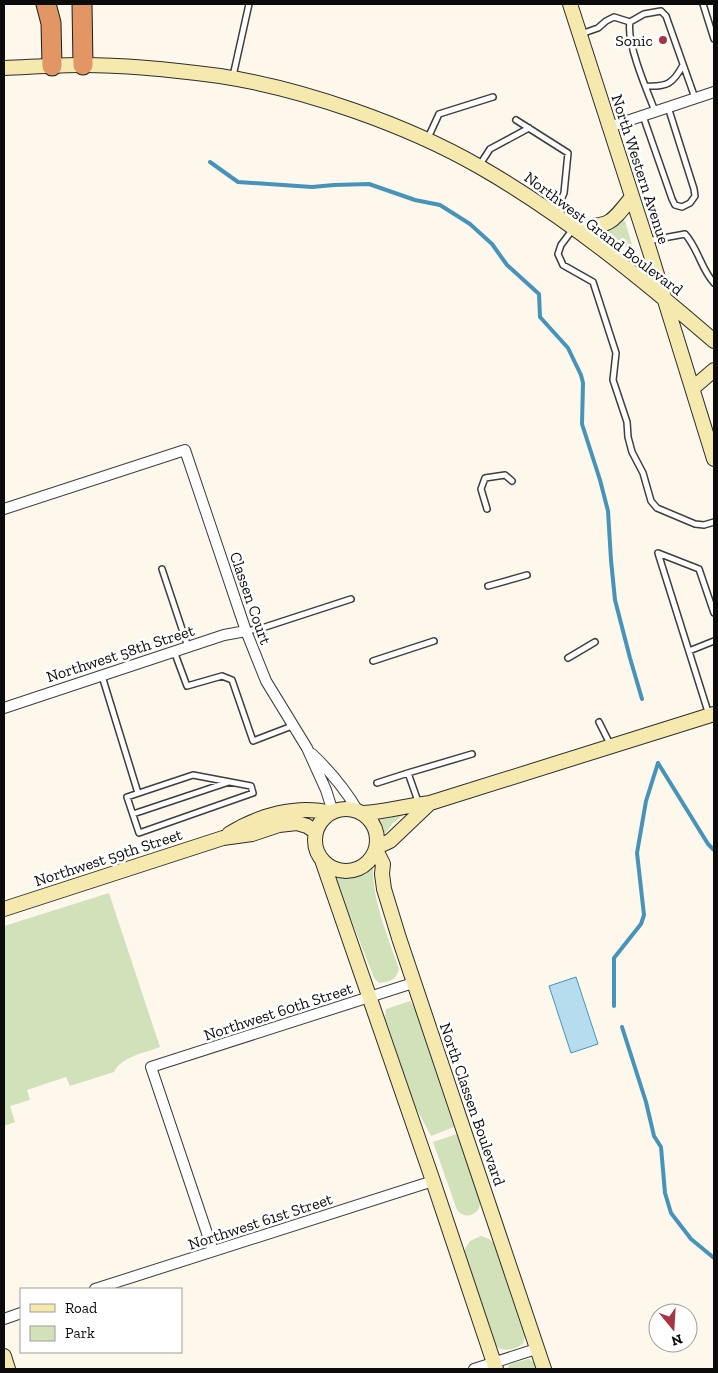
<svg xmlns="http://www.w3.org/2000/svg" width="718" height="1373" font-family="'Zilla Slab',serif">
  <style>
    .green { fill: #d1e2ba }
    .water { fill: #b6ddee; stroke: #4694bc }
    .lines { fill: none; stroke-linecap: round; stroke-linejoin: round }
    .stream { stroke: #4694bc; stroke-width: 4 }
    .lane-casing { stroke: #3e3e3e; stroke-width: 8 }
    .street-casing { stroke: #3e3e3e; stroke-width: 12 }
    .secondary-casing { stroke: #2d2d2d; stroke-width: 16 }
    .highway-casing { stroke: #1c1c1c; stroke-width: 21 }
    .lane { stroke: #fff; stroke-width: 5 }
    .street { stroke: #fff; stroke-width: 10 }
    .secondary { stroke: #f5e9ae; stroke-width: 14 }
    .highway { stroke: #e29664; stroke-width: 19 }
    .poi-dot { fill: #a93542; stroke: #fff; stroke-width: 2 }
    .labels { text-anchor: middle; stroke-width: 5; stroke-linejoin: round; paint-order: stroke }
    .poi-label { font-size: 16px; fill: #0b0b0b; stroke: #fff; text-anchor: end }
    .street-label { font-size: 16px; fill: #0b0b0b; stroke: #fff }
  </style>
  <rect width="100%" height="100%" fill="#fdf8eb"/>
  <path class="green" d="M621,219L625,221L633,248L632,250H629L607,233V231Z
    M407,812L393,823L383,836L382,828L377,820L391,818Z
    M373,866C372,901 388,936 399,969C396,980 390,982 379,983L374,978L334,875C347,880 363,876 373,866Z
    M109,893L160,1047C145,1053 122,1056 114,1072L70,1086L66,1077L27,1090L30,1100L10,1106L15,1122L4,1126V926Z
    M410,1001L414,1007L454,1127L431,1136L414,1104L385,1017L386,1009Z
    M457,1134L480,1201C481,1214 466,1221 457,1210L433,1142Z
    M481,1236L489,1239L495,1244L525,1335L523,1344C514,1349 504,1353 496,1346L465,1255V1249L470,1241Z
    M529,1359L536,1364L537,1369H507L510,1364Z"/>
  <path class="water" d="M576,977L598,1044L571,1053L549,986Z"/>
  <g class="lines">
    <path class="stream" d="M210,162L238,182L312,187L334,185L369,184L415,200L440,205L470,224L492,244L507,265L539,294L540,317L568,348L581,375L583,383L582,424L600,480L608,511L611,560L615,600L630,658L642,699
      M658,763L708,844L714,850
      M614,1006V958L641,924L644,915L637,853L646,801L658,763
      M622,1027L646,1102L654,1136L661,1147L665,1193L671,1213L691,1239L714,1258"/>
    <g class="lane-casing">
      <path id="lane" d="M703,4L714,39
        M581,34L598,28L606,21L614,17L630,22
        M233,76L249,4
        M646,86C667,87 673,84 683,65
        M655,111C647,91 626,42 630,22L644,14L661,11L666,16L695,98
        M643,116L672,199L675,205L682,207L690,203L695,196L694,189L668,107
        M516,120L568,153L564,193L555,214
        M427,140L439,114L493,97
        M479,166L490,149L529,128
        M573,229L561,245L558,254L563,265L593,282L616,353L613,380L627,422L628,437L632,452L643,473L651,501L657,508L695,524L704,525L714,522
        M647,241L685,234C698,248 701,269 714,283
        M487,509L481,489L485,478L505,475L512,481
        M162,569L188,647
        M488,586L527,575
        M247,631L262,628L351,599
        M174,651L187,686L222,676L232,680L253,741L292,726
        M689,651L714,641
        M568,658L595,642
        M373,661L434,641
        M102,676L138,793
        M709,715L658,553L699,569L714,613
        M599,722L611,746
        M408,773L472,754
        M193,775L251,786L253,793L139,833L127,797Z
        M377,783L408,773L419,804
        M133,814L229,782"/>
    </g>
    <g class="street-casing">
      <path id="street" d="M609,127L714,92
        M4,509L185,450L246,631L266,681L307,748L326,790L333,812
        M4,708L224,635L246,631
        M312,754C330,771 345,789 358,811
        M213,1251L151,1067L413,983
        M95,1289L433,1181
        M4,1319L21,1313
        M474,1369L536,1349"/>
    </g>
    <g class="secondary-casing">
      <path id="secondary" d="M570,4L650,252L714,459
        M4,68C30,67 56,65 83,65C128,65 175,70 220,76C304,89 407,125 480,167C564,215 641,278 714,341
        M574,228C611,225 609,226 632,197
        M693,388L714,370
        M315 840a31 31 0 1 1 62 0a31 31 0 1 1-62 0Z
        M363,813C386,812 407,805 430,803L714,714
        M229,834C258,816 297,804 331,813
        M377,847L390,841L430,803
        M376,850L383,864L382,874L384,889L399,938L544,1369
        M322,860L433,1181L496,1369
        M4,909L223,838L252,834L279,825L297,823L307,826L316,832
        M4,1356L8,1369"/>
    </g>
    <g class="highway-casing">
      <path id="highway" d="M46,4L51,23L52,66
        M82,4L83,65"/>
    </g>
    <use href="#lane" class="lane"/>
    <use href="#street" class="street"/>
    <use href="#secondary" class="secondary"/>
    <use href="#highway" class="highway"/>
  </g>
  <circle class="poi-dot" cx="663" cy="40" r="5"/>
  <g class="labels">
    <g class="poi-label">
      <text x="653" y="46">Sonic</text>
    </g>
    <g class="street-label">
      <text transform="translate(641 169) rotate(72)" y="6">North Western Avenue</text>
      <text transform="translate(604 233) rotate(37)" y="6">Northwest Grand Boulevard</text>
      <text transform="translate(251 598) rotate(71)" y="6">Classen Court</text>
      <text transform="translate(120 653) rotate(-18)" y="6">Northwest 58th Street</text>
      <text transform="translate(108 857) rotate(-18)" y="6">Northwest 59th Street</text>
      <text transform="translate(278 1011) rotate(-18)" y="6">Northwest 60th Street</text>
      <text transform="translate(473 1104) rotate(71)" y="6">North Classen Boulevard</text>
      <text transform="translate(260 1221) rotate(-18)" y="6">Northwest 61st Street</text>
    </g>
  </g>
  <rect width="718" height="1373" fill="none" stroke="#0b0b0b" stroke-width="10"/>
  <rect x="20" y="1288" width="162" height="65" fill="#ffffff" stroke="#9d9d9d"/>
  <rect x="30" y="1304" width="25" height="8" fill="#f5e9ae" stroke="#9d9d9d"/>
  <text x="65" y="1313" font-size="15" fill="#0b0b0b">Road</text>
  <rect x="30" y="1326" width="25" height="15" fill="#d1e2ba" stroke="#9d9d9d"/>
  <text x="65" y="1338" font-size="15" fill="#0b0b0b">Park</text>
  <g transform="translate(673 1328) rotate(162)"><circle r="24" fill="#ffffff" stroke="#9d9d9d"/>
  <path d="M0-4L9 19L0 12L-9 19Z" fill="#a93542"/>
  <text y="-8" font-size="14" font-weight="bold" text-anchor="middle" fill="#0b0b0b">N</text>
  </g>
</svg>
